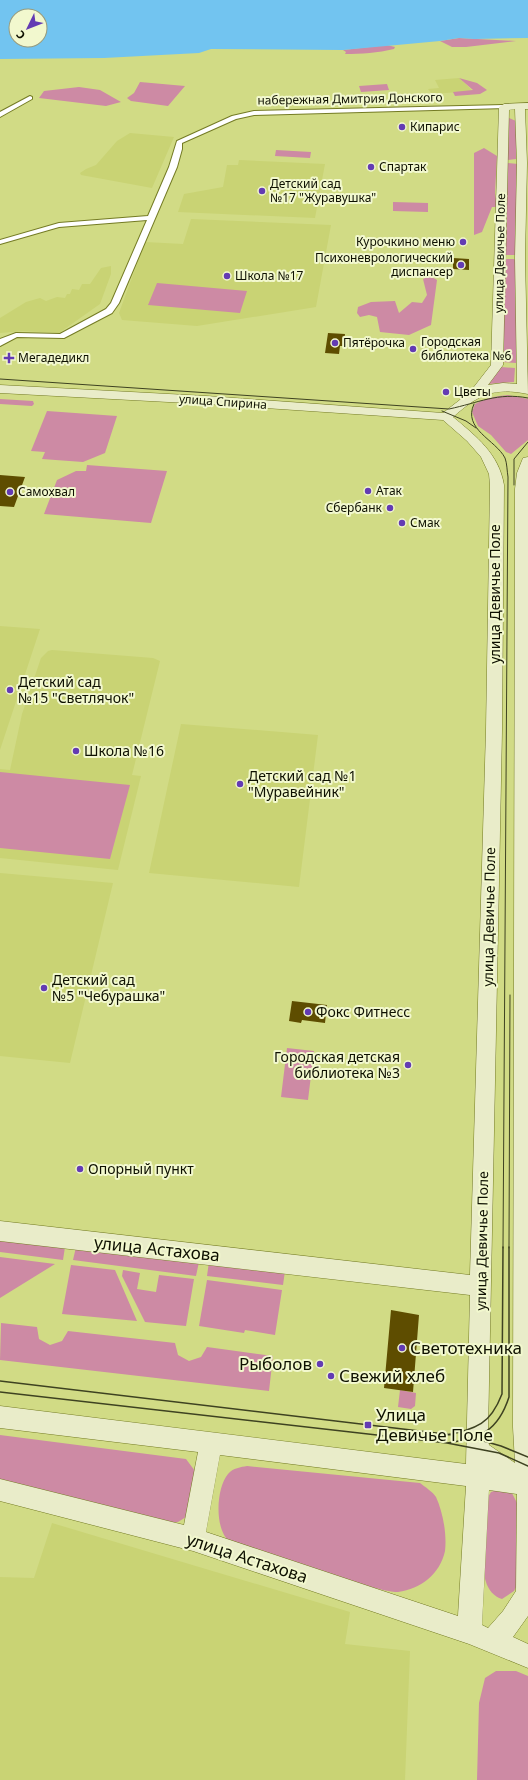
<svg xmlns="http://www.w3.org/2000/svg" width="528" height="1780" font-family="'Noto Sans',sans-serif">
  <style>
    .built { fill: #c9d374 }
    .green { fill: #cd8aa4 }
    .water { fill: #72c4f0; fill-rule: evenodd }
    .building { fill: #5e4d00 }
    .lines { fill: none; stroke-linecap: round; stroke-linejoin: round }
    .street-casing { stroke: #747b24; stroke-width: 2 }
    .secondary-casing { stroke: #747b24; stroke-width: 1 }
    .street { fill: #fff; fill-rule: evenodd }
    .secondary { fill: #e9ecc9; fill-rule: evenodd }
    .tram-far1 { stroke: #3e4221; stroke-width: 1 }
    .tram { stroke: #3e4221; stroke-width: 1.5 }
    .poi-dot { fill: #633bb3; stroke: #f2f8ce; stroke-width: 1.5 }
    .labels { text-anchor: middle; stroke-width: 4; stroke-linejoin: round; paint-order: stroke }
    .far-street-label { font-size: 12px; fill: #0e1000; stroke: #f2f8ce }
    .far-poi-label { font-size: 12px; fill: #0e1000; stroke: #f2f8ce; text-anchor: start }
    .street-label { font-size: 14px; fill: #0e1000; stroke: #f2f8ce }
    .poi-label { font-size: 14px; fill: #0e1000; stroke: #f2f8ce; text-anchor: start }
    .near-street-label { font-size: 17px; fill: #0e1000; stroke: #f2f8ce }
    .near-poi-label { font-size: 17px; fill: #0e1000; stroke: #f2f8ce; text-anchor: start }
  </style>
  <rect width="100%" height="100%" fill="#d1db85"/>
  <path class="built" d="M459,78L473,91L432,94L428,89L439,88L435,80Z
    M130,133L174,137L152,188L81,175L80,173L86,169L96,165L117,141Z
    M239,160L325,164L315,218L178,212L184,194L223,187L227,165H238Z
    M191,219L331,225L316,307L197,326L122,320L119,313L145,242L183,244Z
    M111,266V274L100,304L59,333L23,331L0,333V318L26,302L40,298L46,301L57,297L65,298L67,294H70L72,289L79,290L82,284H90L101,268Z
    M0,626L40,629L0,750Z
    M52,650L153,658L160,661L132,775L141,776L118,870L0,858V769L10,770L22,714L41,658L48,651Z
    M181,724L318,735L299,887L149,873Z
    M0,873L113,883L70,1063L0,1056Z
    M52,1523L350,1612L345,1644L410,1651L405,1780H0V1577L34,1578Z"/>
  <path class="green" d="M459,38L516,41L466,47H452L440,41Z
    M387,45L395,47L394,49C378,53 361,54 345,54L346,52L343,50Z
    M459,78L477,83L487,90L480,94L455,96L453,92L473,90Z
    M140,82L185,86L168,106L131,101L127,98L134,93Z
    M387,84L389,90L361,92L359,86Z
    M79,87L100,90L121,102L106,106L39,98L44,91Z
    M509,118L516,121V159L507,160Z
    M484,148L497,156L495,193L497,207H492L482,232L474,235V153Z
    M276,150L311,152L310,158L275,156Z
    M507,163L518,164L517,255H505Z
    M393,202L428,203V212L393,211Z
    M507,259H514L517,262L516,363L502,362L505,260Z
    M430,276L437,280L431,325L409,335L380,332L377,317L369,315L360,317L357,313L358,307L371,302L395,301L399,313L412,302L422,303L427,295L423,279Z
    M157,283L247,291L240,313L148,305Z
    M501,367L515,368L514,382L488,384Z
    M508,395L528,399V440L511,454L506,452L491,435L478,426L472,412L475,404C486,398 496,396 508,395Z
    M0,399L33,401L34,404L32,406L0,404Z
    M47,411L117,416L105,453L83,462L42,459L45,452L31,451Z
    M87,465L167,471L151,523L44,514L57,480L76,471H86Z
    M0,772L130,785L110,859L0,848Z
    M287,1048L314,1051L308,1100L281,1097Z
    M0,1239L65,1247L63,1260L0,1252Z
    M76,1247L199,1262L196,1276L73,1260Z
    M0,1257L55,1264L0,1298Z
    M209,1262L285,1271L283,1285L207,1276Z
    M71,1265L115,1270L137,1321L62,1314Z
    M123,1270L140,1273L137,1289L156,1292L159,1275L194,1279L186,1326L145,1322L122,1276Z
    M207,1280L282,1290L275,1335L245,1330L244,1333L199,1326Z
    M1,1323L37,1327L39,1339L50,1345L62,1341L68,1331L175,1343L178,1355L189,1361L201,1357L207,1347L273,1356L269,1391L0,1360Z
    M400,1390L416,1393L415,1406L411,1409L398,1407Z
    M0,1435L186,1459L195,1471L186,1517L178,1522L168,1523L0,1479Z
    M247,1466L420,1483C425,1487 433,1492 436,1497C443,1512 447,1535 445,1551C440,1574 421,1589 398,1592C385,1594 241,1550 230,1542C214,1530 216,1488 228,1474C233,1468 241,1467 247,1466Z
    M497,1490L512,1493L518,1505L520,1580L514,1591L502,1599C494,1597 488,1589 486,1582C480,1566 487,1516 488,1497L491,1492Z
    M496,1671H516L528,1676V1780H477L479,1703L485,1678Z"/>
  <path class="water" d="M0,0H528V38L474,39L459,38L440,41L343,50L211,49L199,53L104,58L0,59ZM16,16H40V40H16Z"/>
  <path class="building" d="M453,258L469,259V270L453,269Z
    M328,333L345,334L343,346H340L339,354L325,353Z
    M0,475L25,477L14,507L0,506Z
    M292,1001L327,1005L325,1023L302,1020L301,1023L289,1021Z
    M391,1310L419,1315L413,1392L384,1388Z"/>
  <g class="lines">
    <g class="street-casing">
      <path id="street" d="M30,96L32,97V99L0,117V112Z
        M504,105L506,106V108L254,115L236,119L182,143V149L177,167L119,303L112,313L64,338L17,337L0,346V339L16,333L60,334L106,309L111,303L147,220L59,227L0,244V240L59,223L148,216L169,167L177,141L232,116L254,111Z"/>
    </g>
    <g class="secondary-casing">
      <path id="secondary" d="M528,103V109H525L527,163L525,258L528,394C494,387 479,394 453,417C476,436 499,454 504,485L502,730L488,1432L489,1445L515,1463L513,1427L515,489L517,473L523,458L528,457V1616L513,1637L528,1644V1668L469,1644L193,1551L0,1501V1479L184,1525L198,1452L0,1428V1406L466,1464L470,1295L0,1241V1221L470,1275L486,730L490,485L489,474L481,457L467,441L443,420L206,404L0,393V385L206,396L443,413L470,392L491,365L499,107L504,104ZM515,109L517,163L515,258L517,384L503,383L488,385L503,365L509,110ZM220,1455L466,1486L458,1616L206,1532ZM489,1490L517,1494L516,1591L503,1611L488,1628L482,1625Z"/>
    </g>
    <use href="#street" class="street"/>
    <use href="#secondary" class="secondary"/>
    <path class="tram-far1" d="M0,379L449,409C478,403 498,392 528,398
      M474,404C462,429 496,440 505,458C507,463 507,471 508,477L503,1248
      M442,411L466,421L476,428
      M514,485V459L528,442
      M509,1248L510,995"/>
    <path class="tram" d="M0,1381L453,1435
      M0,1392L447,1443L499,1453L528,1466
      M447,1435C477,1428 490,1425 502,1394L503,1247
      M473,1438L501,1446L528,1457
      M447,1443C481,1438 498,1431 509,1397V1247"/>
  </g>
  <g class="poi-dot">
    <circle cx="402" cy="127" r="4"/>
    <circle cx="371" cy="167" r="4"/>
    <circle cx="262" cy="191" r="4"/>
    <circle cx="463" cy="242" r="4"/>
    <circle cx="461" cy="265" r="4"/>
    <circle cx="227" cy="276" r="4"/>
    <circle cx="335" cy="343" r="4"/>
    <circle cx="413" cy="349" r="4"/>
    <path d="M7 352h4v4h4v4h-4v4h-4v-4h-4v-4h4z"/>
    <circle cx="446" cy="392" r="4"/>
    <circle cx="368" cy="491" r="4"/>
    <circle cx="10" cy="492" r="4"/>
    <circle cx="390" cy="508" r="4"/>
    <circle cx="402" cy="523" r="4"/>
    <circle cx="10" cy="690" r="4"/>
    <circle cx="76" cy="751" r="4"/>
    <circle cx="240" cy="784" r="4"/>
    <circle cx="44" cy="988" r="4"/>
    <circle cx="308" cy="1012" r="4"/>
    <circle cx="408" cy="1065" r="4"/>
    <circle cx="80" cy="1169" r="4"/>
    <circle cx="402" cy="1348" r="4"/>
    <circle cx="320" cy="1364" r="4"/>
    <circle cx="331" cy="1376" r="4"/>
    <rect x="364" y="1421" width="8" height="8" rx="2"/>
  </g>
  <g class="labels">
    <g class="far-street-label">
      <text transform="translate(350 99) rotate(-1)" y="4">набережная Дмитрия Донского</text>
      <text transform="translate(500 253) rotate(-89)" y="4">улица Девичье Поле</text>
      <text transform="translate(223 402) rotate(4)" y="4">улица Спирина</text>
    </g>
    <g class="far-poi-label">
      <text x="410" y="131">Кипарис</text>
      <text x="379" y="171">Спартак</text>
      <text x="270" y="188">Детский сад<tspan x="270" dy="14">№17 "Журавушка"</tspan></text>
      <text x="455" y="246" text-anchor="end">Курочкино меню</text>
      <text x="453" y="262" text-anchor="end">Психоневрологический<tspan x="453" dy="14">диспансер</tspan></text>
      <text x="235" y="280">Школа №17</text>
      <text x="421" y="346">Городская<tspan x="421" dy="14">библиотека №6</tspan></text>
      <text x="343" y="347">Пятёрочка</text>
      <text x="18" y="362">Мегадедикл</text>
      <text x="454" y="396">Цветы</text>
      <text x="376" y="495">Атак</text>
      <text x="18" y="496">Самохвал</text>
      <text x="382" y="512" text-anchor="end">Сбербанк</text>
      <text x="410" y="527">Смак</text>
    </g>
    <g class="street-label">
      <text transform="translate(495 594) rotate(-90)" y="5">улица Девичье Поле</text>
      <text transform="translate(489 917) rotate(-89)" y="5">улица Девичье Поле</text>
      <text transform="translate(482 1241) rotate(-89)" y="5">улица Девичье Поле</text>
    </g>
    <g class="poi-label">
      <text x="18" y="687">Детский сад<tspan x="18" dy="16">№15 "Светлячок"</tspan></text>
      <text x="84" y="756">Школа №16</text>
      <text x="248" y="781">Детский сад №1<tspan x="248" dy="16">"Муравейник"</tspan></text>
      <text x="52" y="985">Детский сад<tspan x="52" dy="16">№5 "Чебурашка"</tspan></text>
      <text x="316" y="1017">Фокс Фитнесс</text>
      <text x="400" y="1062" text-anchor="end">Городская детская<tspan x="400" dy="16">библиотека №3</tspan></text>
      <text x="88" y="1174">Опорный пункт</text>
    </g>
    <g class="near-street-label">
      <text transform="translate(157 1249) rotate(6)" y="6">улица Астахова</text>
      <text transform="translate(247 1558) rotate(18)" y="6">улица Астахова</text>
    </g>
    <g class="near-poi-label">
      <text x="410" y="1354">Светотехника</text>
      <text x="312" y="1370" text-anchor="end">Рыболов</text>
      <text x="339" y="1382">Свежий хлеб</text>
      <text x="376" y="1421">Улица<tspan x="376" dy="20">Девичье Поле</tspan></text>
    </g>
  </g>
  <g transform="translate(28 28) rotate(227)"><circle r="19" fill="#f2f8ce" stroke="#979b7c"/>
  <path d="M0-3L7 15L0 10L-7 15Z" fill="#633bb3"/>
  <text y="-6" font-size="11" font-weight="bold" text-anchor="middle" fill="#0e1000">С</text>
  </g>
</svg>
